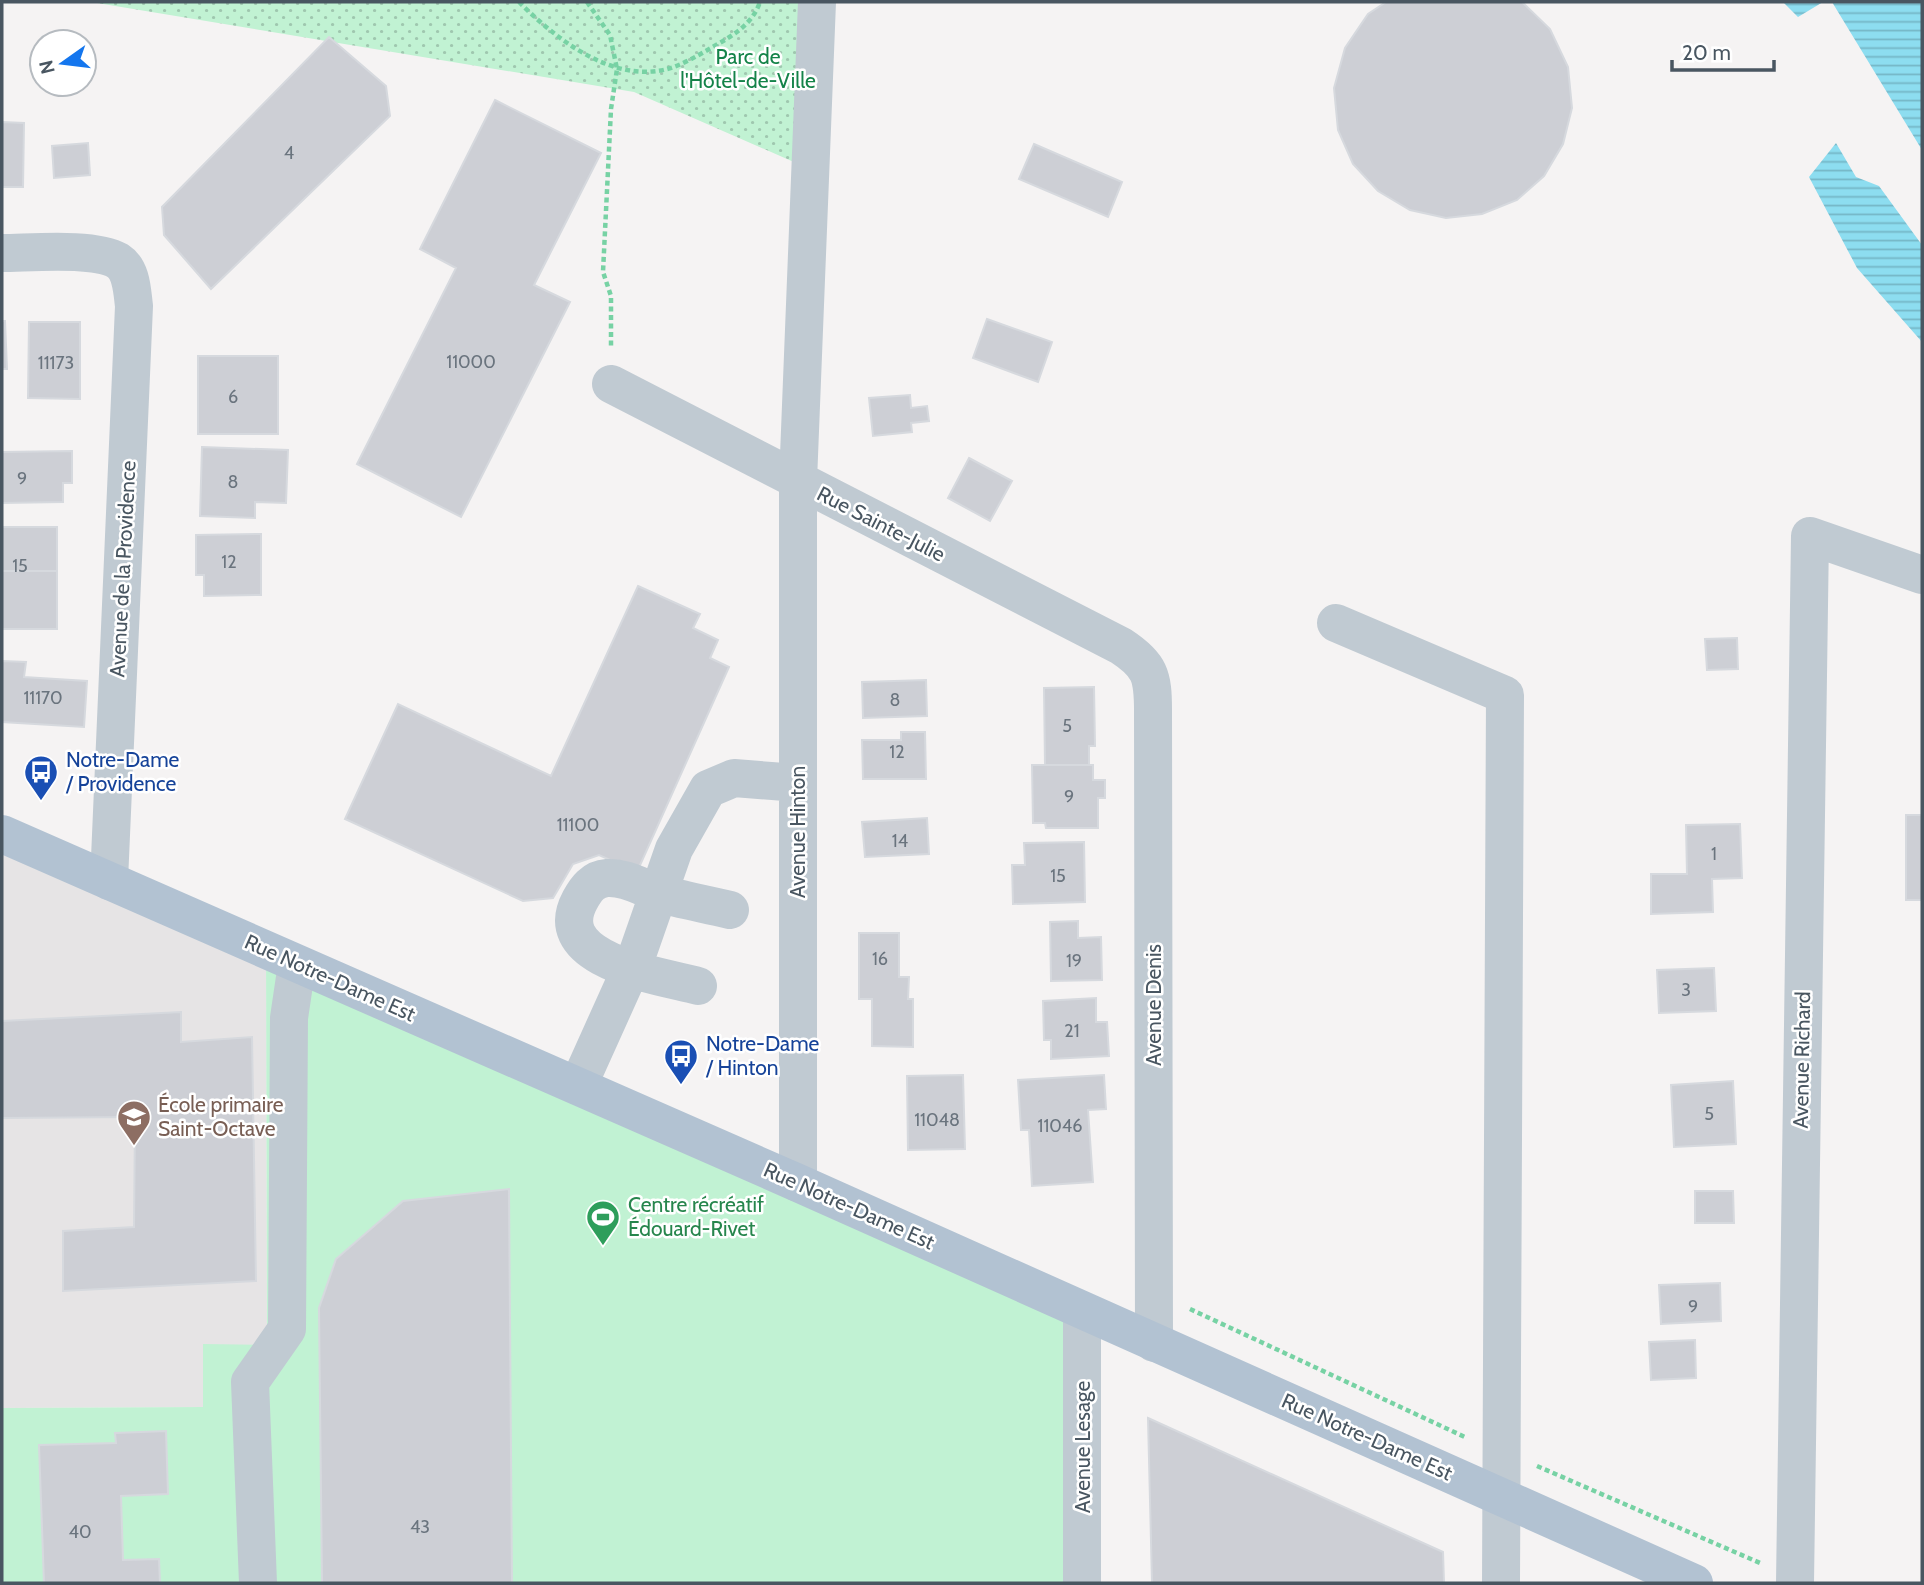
<svg xmlns="http://www.w3.org/2000/svg" width="1924" height="1585" font-family="Cabin,sans-serif">
  <style>
    .education { fill: #e6e4e5 }
    .park { fill: url(#park-dots) }
    .pitch { fill: #c1f2d3 }
    .water { fill: url(#water-rules) }
    .building { fill: #cdcfd5; stroke: #d6d9de; stroke-width: 2 }
    .lines { fill: none; stroke-linecap: round; stroke-linejoin: round }
    .path { stroke: #77d2a4; stroke-width: 4.5; stroke-dasharray: 5 3.5; stroke-linecap: butt }
    .minor { stroke: #c0cad2; stroke-width: 38 }
    .major { stroke: #b2c2d2; stroke-width: 38 }
    .labels { text-anchor: middle; stroke-width: 5; stroke-linejoin: round; paint-order: stroke }
    .number-label { font-size: 18px; fill: #6a747e }
    .park-label { font-size: 21px; fill: #148349; stroke: #fff }
    .street-label { font-size: 21px; fill: #495661; stroke: #fff }
    .transit-label { font-size: 21px; fill: #164399; stroke: #fff; text-anchor: start }
    .education-label { font-size: 21px; fill: #785e54; stroke: #fff; text-anchor: start }
    .leisure-label { font-size: 21px; fill: #27864d; stroke: #fff; text-anchor: start }
  </style>
  <defs>
    <pattern id="park-dots" width="8" height="8" patternUnits="userSpaceOnUse" patternTransform="scale(1.75)"><rect width="8" height="8" fill="#c1f2d3"/><path d="M2 2h.1M6 6h.1" fill="none" stroke="#9fc7af" stroke-width="1.8" stroke-linecap="round"/></pattern>
    <pattern id="water-rules" width="6" height="5" patternUnits="userSpaceOnUse" patternTransform="scale(1.75)"><rect width="6" height="5" fill="#8dddf0"/><path d="M0 2.5h6" fill="none" stroke="#75b6c6"/></pattern>
  </defs>
  <rect width="100%" height="100%" fill="#f5f3f3"/>
  <path class="education" d="M2,834L266,950L267,1345L203,1407L2,1408Z"/>
  <path class="park" d="M91,2H823L812,170L634,92Z"/>
  <path class="pitch" d="M266,950L1082,1312V1583H2V1408L203,1407V1344L267,1345Z"/>
  <path class="water" d="M1783,2H1823L1798,17Z
    M1832,2H1922V150Z
    M1836,143L1856,177L1879,186L1922,245V342L1857,268L1809,177Z"/>
  <path class="building" d="M1386,2H1522L1550,29L1568,67L1572,108L1563,144L1544,176L1517,200L1482,214L1446,218L1410,210L1378,191L1353,164L1338,130L1334,88L1345,48L1368,14Z
    M329,37L386,86L390,116L211,289L164,235L162,207Z
    M495,100L601,153L534,285L570,302L461,517L357,464L456,268L420,249Z
    M2,122L24,123L23,187H2Z
    M88,143L90,175L54,178L52,146Z
    M1034,144L1122,182L1108,217L1019,179Z
    M987,319L1052,342L1038,382L973,358Z
    M2,321H5L7,369H2Z
    M29,322H80V399L28,398Z
    M198,356H278V434H198Z
    M910,395L911,408L927,406L929,421L911,423L912,432L873,436L869,398Z
    M202,447L288,450L286,503L255,502V518L200,516Z
    M72,451V483H63V502L2,503V452Z
    M969,458L1012,481L990,521L948,498Z
    M2,527H57V571H2Z
    M261,534V595L204,596V575H196V535Z
    M2,571H57V629H2Z
    M638,586L700,614L693,628L718,640L710,658L729,667L637,872L599,855L573,864L553,898L523,901L345,819L398,704L551,776Z
    M1737,638L1738,669L1707,670L1705,639Z
    M2,661L26,662L24,677L87,681L84,727L2,722Z
    M926,680L927,716L863,718L862,682Z
    M1094,687L1095,746H1089V765H1045L1044,688Z
    M901,732H925L926,779H863L862,740H901Z
    M1032,765H1093V780H1105V798H1098V828H1046L1045,823H1033Z
    M1906,815H1922V900H1906Z
    M927,818L929,854L865,857L862,822Z
    M1740,824L1742,878L1712,879L1713,912L1651,914V874H1687L1686,825Z
    M1084,842L1085,902L1013,904L1012,865H1025L1024,843Z
    M1078,921V938L1101,937L1102,980L1051,981L1050,922Z
    M859,933H899V977H909L908,999H913V1047L872,1046V999H859Z
    M1714,968L1716,1011L1659,1013L1657,970Z
    M1096,998V1022H1107L1109,1056L1051,1059V1040H1044L1043,1001Z
    M181,1012V1042L252,1037L256,1281L63,1291V1231L134,1227L135,1117L2,1118V1021Z
    M963,1075L965,1149L908,1150L907,1076Z
    M1104,1075L1106,1109L1088,1110L1093,1182L1032,1186L1029,1130H1021L1018,1080Z
    M1733,1081L1736,1144L1674,1147L1671,1085Z
    M509,1189L512,1583H322L319,1308L336,1259L403,1201Z
    M1695,1191H1733L1734,1223H1695Z
    M1720,1283L1721,1321L1661,1324L1659,1285Z
    M1695,1340L1696,1378L1651,1380L1649,1342Z
    M1148,1418L1443,1552L1444,1583H1152Z
    M166,1431L168,1494L121,1496L123,1560L159,1559L160,1583H44L39,1445L116,1443L115,1433Z"/>
  <g class="lines">
    <path class="path" d="M519,2C553,36 605,78 657,71C676,69 695,57 711,48C732,36 752,25 760,2
      M587,2L610,35L617,69L611,109L603,272L611,296V348
      M1190,1309L1467,1438
      M1537,1466L1760,1563"/>
    <path class="minor" d="M2,253C30,253 94,247 118,261C132,270 132,291 134,306L109,881
      M611,384L1121,646C1150,665 1153,676 1153,710L1154,1343
      M1336,623L1505,695L1501,1583
      M698,986C661,976 547,961 580,900C586,889 593,879 607,878C625,877 641,887 658,893C681,900 706,904 730,910
      M578,1086L637,955L674,849L708,789L734,778L798,783
      M798,1183V481L817,2
      M1082,1312V1583
      M258,1583L250,1382L287,1329L289,1018L297,964
      M1795,1583L1810,536L1922,575"/>
    <path class="major" d="M2,834L798,1183L1694,1583"/>
  </g>
  <defs>
    <g id="bus-pin" transform="scale(1.75)"><path d="M0 17L-7.5 6A9.5 9.5 0 1 1 7.5 6Z" fill="#1a4fb4" stroke="#fff"/><path d="M-5-6H5V4H4V6H2V4H-2V6H-4V4H-5ZM-3.5-4V0h7V-4ZM-3.5 1.2v1.5H-2V1.2ZM2 1.2v1.5H3.5V1.2Z" fill="#fff"/></g>
    <g id="school-pin" transform="scale(1.75)"><path d="M0 17L-7.5 6A9.5 9.5 0 1 1 7.5 6Z" fill="#8d6e63" stroke="#fff"/><path d="M0-5L7-2L0 1L-7-2ZM-4 1L0 2.5L4 1V4Q0 6-4 4Z" fill="#fff"/></g>
    <g id="stadium-pin" transform="scale(1.75)"><path d="M0 17L-7.5 6A9.5 9.5 0 1 1 7.5 6Z" fill="#2e9e5b" stroke="#fff"/><path d="M0-5a6.5 5 0 1 0 0 10a6.5 5 0 1 0 0-10ZM-3.5-1.8h7v3.6h-7Z" fill="#fff"/></g>
  </defs>
  <g fill-rule="evenodd">
    <use href="#bus-pin" x="41" y="772"/>
    <use href="#bus-pin" x="681" y="1056"/>
    <use href="#school-pin" x="134" y="1117"/>
    <use href="#stadium-pin" x="603" y="1217"/>
  </g>
  <g class="labels">
    <g class="number-label">
      <text x="289" y="159">4</text>
      <text x="471" y="368">11000</text>
      <text x="56" y="369">11173</text>
      <text x="233" y="403">6</text>
      <text x="22" y="485">9</text>
      <text x="233" y="488">8</text>
      <text x="229" y="568">12</text>
      <text x="20" y="572">15</text>
      <text x="43" y="704">11170</text>
      <text x="895" y="706">8</text>
      <text x="1067" y="732">5</text>
      <text x="897" y="758">12</text>
      <text x="1069" y="803">9</text>
      <text x="578" y="831">11100</text>
      <text x="900" y="847">14</text>
      <text x="1714" y="860">1</text>
      <text x="1058" y="882">15</text>
      <text x="880" y="965">16</text>
      <text x="1074" y="967">19</text>
      <text x="1686" y="996">3</text>
      <text x="1072" y="1037">21</text>
      <text x="1709" y="1120">5</text>
      <text x="937" y="1126">11048</text>
      <text x="1060" y="1132">11046</text>
      <text x="1693" y="1313">9</text>
      <text x="420" y="1533">43</text>
      <text x="80" y="1538">40</text>
    </g>
    <g class="park-label">
      <text x="748" y="64">Parc de<tspan x="748" dy="24">l'Hôtel-de-Ville</tspan></text>
    </g>
    <g class="street-label">
      <text transform="translate(881 524) rotate(27)" y="7">Rue Sainte-Julie</text>
      <text transform="translate(123 569) rotate(-87)" y="7">Avenue de la Providence</text>
      <text transform="translate(798 832) rotate(-90)" y="7">Avenue Hinton</text>
      <text transform="translate(330 978) rotate(24)" y="7">Rue Notre-Dame Est</text>
      <text transform="translate(1154 1005) rotate(-90)" y="7">Avenue Denis</text>
      <text transform="translate(1802 1060) rotate(-89)" y="7">Avenue Richard</text>
      <text transform="translate(849 1206) rotate(24)" y="7">Rue Notre-Dame Est</text>
      <text transform="translate(1367 1437) rotate(24)" y="7">Rue Notre-Dame Est</text>
      <text transform="translate(1083 1447) rotate(-90)" y="7">Avenue Lesage</text>
    </g>
    <g class="transit-label">
      <text x="66" y="767">Notre-Dame<tspan x="66" dy="24">/ Providence</tspan></text>
      <text x="706" y="1051">Notre-Dame<tspan x="706" dy="24">/ Hinton</tspan></text>
    </g>
    <g class="education-label">
      <text x="158" y="1112">École primaire<tspan x="158" dy="24">Saint-Octave</tspan></text>
    </g>
    <g class="leisure-label">
      <text x="628" y="1212">Centre récréatif<tspan x="628" dy="24">Édouard-Rivet</tspan></text>
    </g>
  </g>
  <rect width="1924" height="1585" fill="none" stroke="#495661" stroke-width="7"/>
  <g transform="translate(63 63) rotate(256)"><circle r="33" fill="#ffffff" stroke="#b6bbc0" stroke-width="2"/>
  <path d="M0-5L12 26L0 18L-12 26Z" fill="#1476ee"/>
  <text y="-10" font-size="19" font-weight="bold" text-anchor="middle" fill="#495661">N</text>
  </g>
  <path d="M1672 60v10h102v-10" fill="none" stroke="#495661" stroke-width="3.5"/>
  <text x="1682" y="60" font-size="21" fill="#495661" stroke="#ffffff" stroke-width="5" paint-order="stroke">20 m</text>
</svg>
